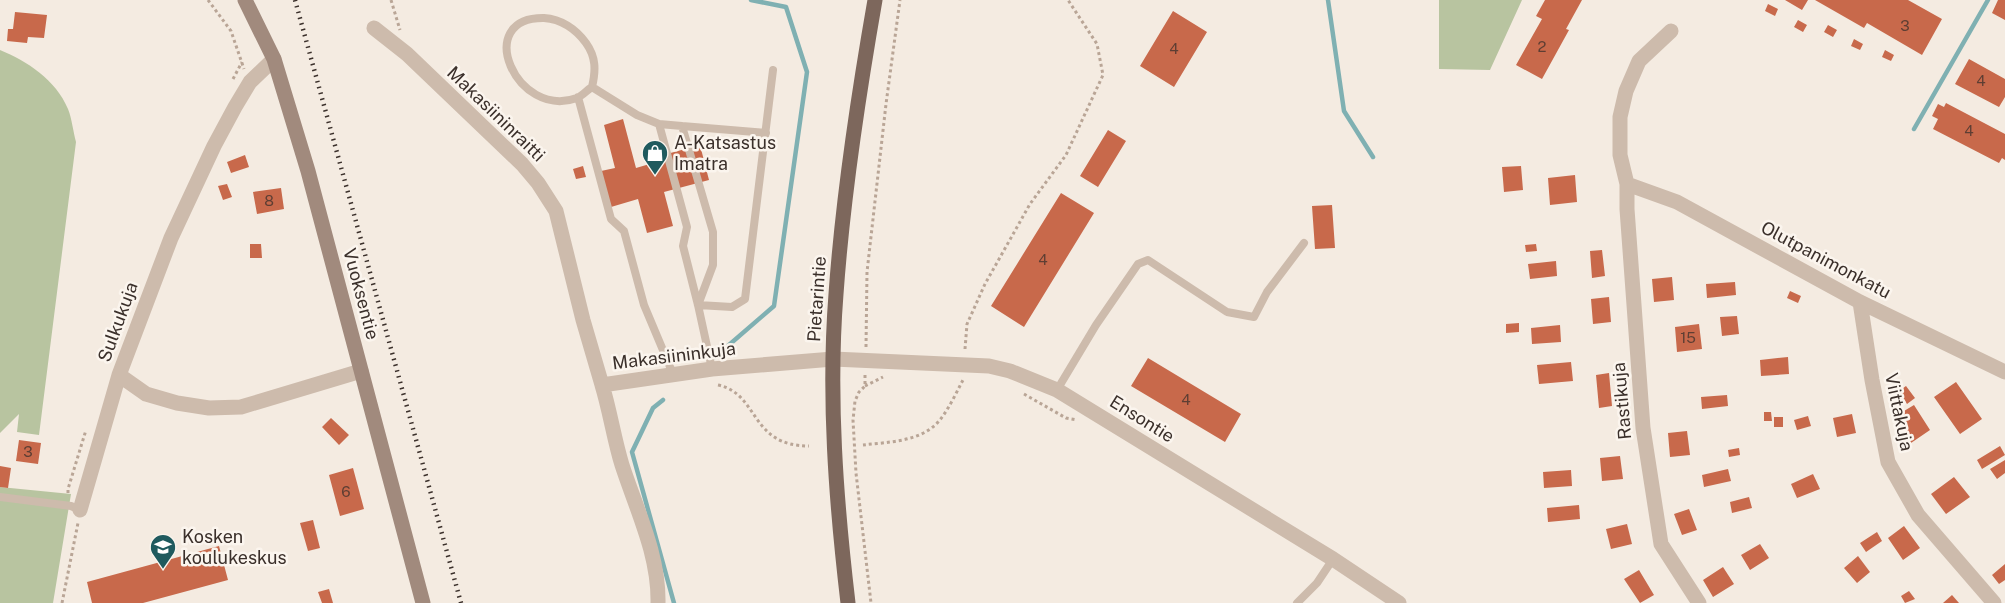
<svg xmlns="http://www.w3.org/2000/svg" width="2005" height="603" font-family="'Public Sans',sans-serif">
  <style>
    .green { fill: #b8c4a0 }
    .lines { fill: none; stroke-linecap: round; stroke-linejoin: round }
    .stream { stroke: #7fb0b2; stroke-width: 4.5 }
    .building { fill: #c8694b }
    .path { stroke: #b9a596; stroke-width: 3; stroke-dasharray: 3 3; stroke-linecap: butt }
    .lane { stroke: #cdbbac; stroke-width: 8 }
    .street { stroke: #cdbbac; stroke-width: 15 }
    .secondary { stroke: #a18a7d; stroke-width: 15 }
    .primary { stroke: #7d675c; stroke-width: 15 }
    .rail { stroke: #3b302b; stroke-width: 4.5; stroke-dasharray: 1.5 4.5; stroke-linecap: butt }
    .labels { text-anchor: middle; stroke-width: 5; stroke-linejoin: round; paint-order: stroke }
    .number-label { font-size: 15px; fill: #5e3e33 }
    .street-label { font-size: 18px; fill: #3b302b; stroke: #fbf5ee }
    .poi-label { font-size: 18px; fill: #3b302b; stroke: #fbf5ee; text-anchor: start }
  </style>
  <rect width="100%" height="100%" fill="#f4ebe1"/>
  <path class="green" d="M1439,0H1522L1490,70L1439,69Z
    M0,50C27,61 56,80 68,109C72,119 73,131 76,142L39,435L17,432L19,414L0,433Z
    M0,487L71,494L53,603H0Z"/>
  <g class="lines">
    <path class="stream" d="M1328,0L1344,111L1373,157
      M1914,129L1988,0
      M715,357L774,306L807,72L786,7L751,0
      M663,400L653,408L632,452L674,603"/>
  </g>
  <path class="building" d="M1545,0H1582L1566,29L1569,30L1542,79L1516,65L1542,19L1536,16Z
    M1785,0H1808L1802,10Z
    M1815,0H1908L1942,19L1922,55L1867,23L1864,28Z
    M1998,0H2005V20L1992,13Z
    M1768,4L1778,9L1775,16L1765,11Z
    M1173,11L1207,32L1174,87L1140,66Z
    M15,12L47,15L44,38L28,37L27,43L7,41L8,29H13Z
    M1798,20L1807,25L1803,32L1794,27Z
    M1828,25L1837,30L1833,37L1824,32Z
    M1854,39L1863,44L1860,50L1851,46Z
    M1885,50L1894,55L1891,61L1882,57Z
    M1969,59L2005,79V97L1999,107L1955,84Z
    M1946,103L2005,134V160L2002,158L1999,163L1933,129L1938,119L1932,116L1938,104L1944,107Z
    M623,119L636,168L653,163L652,158L700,145L709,180L664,192L673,226L647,233L638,199L611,207L601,171L615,168L604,125Z
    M1108,130L1126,141L1098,187L1080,176Z
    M245,155L249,167L231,173L227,162Z
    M583,166L586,177L576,179L573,169Z
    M1521,166L1523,190L1504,192L1502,167Z
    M1575,175L1577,202L1550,205L1548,178Z
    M227,184L232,197L223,200L218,186Z
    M281,188L284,209L257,214L253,192Z
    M1061,193L1094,213L1024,327L991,306Z
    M1332,205L1335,248L1315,249L1312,206Z
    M250,244H261L262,258H250Z
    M1536,244L1537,251L1526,252L1525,245Z
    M1602,250L1605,276L1592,278L1590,251Z
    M1556,261L1557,276L1530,279L1528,264Z
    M1672,277L1674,300L1654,302L1652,279Z
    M1735,282L1736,295L1707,298L1706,284Z
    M1790,291L1801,296L1798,303L1787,298Z
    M1609,297L1611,322L1593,324L1591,299Z
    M1737,316L1739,334L1722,336L1720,317Z
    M1519,323V332L1506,333V324Z
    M1699,324L1702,349L1677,352L1675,327Z
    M1560,325L1561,342L1532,344L1531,328Z
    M1788,357L1789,374L1761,376L1760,360Z
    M1148,358L1241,414L1225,442L1131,386Z
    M1571,362L1573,381L1539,384L1537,365Z
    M1609,373L1612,406L1599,408L1596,375Z
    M1956,382L1982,419L1960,434L1934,397Z
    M1906,386L1915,398L1907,404L1899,391Z
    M1727,395L1728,406L1702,409L1701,397Z
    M1914,405L1930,430L1911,443L1894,417Z
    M1764,412H1771L1772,421H1764Z
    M1852,414L1856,433L1837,437L1833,418Z
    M1808,416L1811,426L1797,430L1794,420Z
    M1774,417H1783V427H1774Z
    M331,418L349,435L339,445L322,427Z
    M1687,431L1690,455L1670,457L1668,433Z
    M19,440L41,443L38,464L16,461Z
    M2000,446L2005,455L1982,469L1977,460Z
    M1739,448L1740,455L1729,457L1728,450Z
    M1620,456L1623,479L1602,481L1600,458Z
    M2005,460V473L1997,479L1990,469Z
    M0,466L11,468L8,488L0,487Z
    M353,468L364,509L340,516L329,475Z
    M1728,469L1731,481L1704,487L1702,475Z
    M1571,470L1572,486L1544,488L1543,472Z
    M1813,474L1820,489L1797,498L1791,484Z
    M1954,477L1970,497L1946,514L1931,494Z
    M1749,497L1752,508L1732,513L1730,502Z
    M1579,505L1580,519L1548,522L1547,508Z
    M1689,509L1697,530L1682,535L1674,514Z
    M313,520L320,548L308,551L300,523Z
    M1627,524L1632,544L1611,549L1606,529Z
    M1904,526L1920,548L1903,560L1888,538Z
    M1877,532L1882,541L1866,552L1860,543Z
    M1760,544L1769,558L1750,570L1741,555Z
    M219,546L228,580L143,603H92L87,582Z
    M1858,556L1870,572L1857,583L1844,568Z
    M2005,564V580L1999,584L1992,575Z
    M1723,567L1734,584L1713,597L1703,580Z
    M1639,570L1654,595L1640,603L1624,579Z
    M329,589L333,603H322L318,592Z
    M1909,591L1915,599L1905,603L1901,596Z
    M1952,595L1959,603H1943Z"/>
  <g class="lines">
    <path class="path" d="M208,0L231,31L244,69
      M391,0L400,30
      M233,79L242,62
      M866,347L867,272L886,104L900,0
      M965,349L967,324L985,284L1030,204L1066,155L1103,75L1097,44L1068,0
      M865,375V386L859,392L855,401L853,420L856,473L871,603
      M718,385C760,394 749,446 809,446
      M865,386L883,377
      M1024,394L1066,418L1077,420
      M863,445C888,442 921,442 939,421C949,409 956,393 963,380
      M68,493V489L86,430
      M62,603L78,523"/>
    <path class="lane" d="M592,87C587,90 582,96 577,98C516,120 472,17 544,18C561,19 576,29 586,43C596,57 596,70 592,87L637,115L659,124L687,227L683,246L698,305L712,369
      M578,97L611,219L624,231L644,305L673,374
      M659,124L682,126L713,232V265L698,305L732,307L745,299L773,70
      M682,126L766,133
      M1057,390L1096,325L1138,264L1148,260L1227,312L1254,317L1267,292L1304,243
      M0,497L71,506L80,510
      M1297,603L1317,583L1333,559"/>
    <path class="street" d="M374,28L407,54L522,164L538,183L556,211L583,320L602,385
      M1671,31L1639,61L1626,91L1620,117V155L1627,184V209L1643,428L1661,544L1699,603
      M1627,184L1677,202L1860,302L2005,372
      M1860,302L1872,380L1888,462L1918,515L1994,603
      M119,375L146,394L177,403L209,408L241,407L361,371
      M80,510L119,375L171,238L214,146L235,107L250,82L274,59
      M658,603C659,555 637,511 622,465C614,439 610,411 602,385L712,369L833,359L989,366L1010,371L1057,390L1333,559L1399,603"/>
    <path class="secondary" d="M245,0L274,59L308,171L423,603"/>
    <path class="primary" d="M848,603C836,501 828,396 836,294C843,195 858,97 875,0"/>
    <path class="rail" d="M295,0L461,603"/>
  </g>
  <defs>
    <g id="shop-pin" transform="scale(1.35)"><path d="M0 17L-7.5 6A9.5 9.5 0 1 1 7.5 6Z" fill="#1f5a5e" stroke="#fbf5ee"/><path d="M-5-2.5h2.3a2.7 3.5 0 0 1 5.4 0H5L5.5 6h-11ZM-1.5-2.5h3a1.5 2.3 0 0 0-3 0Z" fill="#fff"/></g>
    <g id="school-pin" transform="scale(1.35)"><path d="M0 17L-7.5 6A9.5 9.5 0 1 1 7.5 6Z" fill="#1f5a5e" stroke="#fbf5ee"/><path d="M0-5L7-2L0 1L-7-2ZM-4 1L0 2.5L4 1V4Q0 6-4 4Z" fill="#fff"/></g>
  </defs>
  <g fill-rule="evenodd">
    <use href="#shop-pin" x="655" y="153"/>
    <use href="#school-pin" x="163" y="547"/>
  </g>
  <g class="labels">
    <g class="number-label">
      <text x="1905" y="31">3</text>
      <text x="1542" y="52">2</text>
      <text x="1174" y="54">4</text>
      <text x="1981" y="86">4</text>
      <text x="1969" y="136">4</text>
      <text x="269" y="206">8</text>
      <text x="1043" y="265">4</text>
      <text x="1688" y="343">15</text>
      <text x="1186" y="405">4</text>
      <text x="28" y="457">3</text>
      <text x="346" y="497">6</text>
    </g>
    <g class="street-label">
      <text transform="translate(496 114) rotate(44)" y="6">Makasiininraitti</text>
      <text transform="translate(1826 260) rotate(28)" y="6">Olutpanimonkatu</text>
      <text transform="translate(361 294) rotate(75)" y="6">Vuoksentie</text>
      <text transform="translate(817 299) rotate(-86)" y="6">Pietarintie</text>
      <text transform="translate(118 322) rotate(-70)" y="6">Sulkukuja</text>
      <text transform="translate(674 356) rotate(-7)" y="6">Makasiininkuja</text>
      <text transform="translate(1622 401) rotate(-95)" y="6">Rastikuja</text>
      <text transform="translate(1899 412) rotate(78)" y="6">Viittakuja</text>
      <text transform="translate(1142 419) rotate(32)" y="6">Ensontie</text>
    </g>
    <g class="poi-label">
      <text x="674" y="149">A-Katsastus<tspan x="674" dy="21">Imatra</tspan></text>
      <text x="182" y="543">Kosken<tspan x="182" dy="21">koulukeskus</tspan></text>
    </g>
  </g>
</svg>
